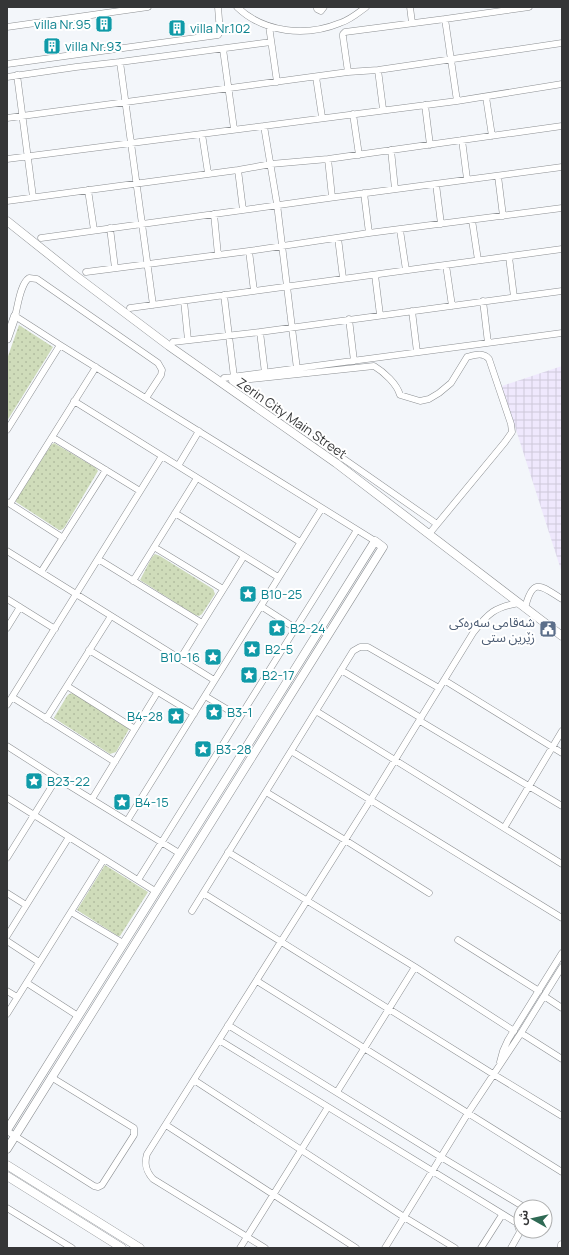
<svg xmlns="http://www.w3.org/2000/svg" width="569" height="1255" font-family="Manrope,'Noto Sans Arabic',sans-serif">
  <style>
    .industrial { fill: url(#industrial-grid) }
    .park { fill: url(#park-dots) }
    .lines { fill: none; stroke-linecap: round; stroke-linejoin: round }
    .minor-casing { stroke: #8c8f92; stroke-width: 7 }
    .tertiary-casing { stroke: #8c8f92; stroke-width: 9 }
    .minor { stroke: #fff; stroke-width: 6 }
    .tertiary { stroke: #fff; stroke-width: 8 }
    .labels { text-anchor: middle; stroke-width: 4; stroke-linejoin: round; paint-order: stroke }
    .culture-label { font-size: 13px; fill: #0d838f; stroke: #fff; text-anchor: start }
    .street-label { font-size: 13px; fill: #353637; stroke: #fff }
    .service-label { font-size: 13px; fill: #4e5e75; stroke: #fff; text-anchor: end }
  </style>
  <defs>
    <pattern id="industrial-grid" width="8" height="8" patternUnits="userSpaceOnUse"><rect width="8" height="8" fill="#efe8fd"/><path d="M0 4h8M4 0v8" fill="none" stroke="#cec8d9"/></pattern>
    <pattern id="park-dots" width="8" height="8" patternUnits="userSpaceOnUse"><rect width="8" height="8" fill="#cfdcba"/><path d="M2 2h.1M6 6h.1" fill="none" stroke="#b2bda0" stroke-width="1.8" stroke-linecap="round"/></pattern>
  </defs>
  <rect width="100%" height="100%" fill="#f3f6fa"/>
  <path class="industrial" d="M562,366V573L502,386Z"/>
  <path class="park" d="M19,325L53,347L7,421V359Z
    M54,443L96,468L98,471L64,528L61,530H59L16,502V500L51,445Z
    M155,554L160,556L213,589L215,594L202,614L199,616L195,615L140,580L152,557Z
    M73,693L129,729L116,752L110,754L54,718L55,716L67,696L69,694Z
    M105,865L148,892L120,936H118L77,910Z"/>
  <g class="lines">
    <g class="minor-casing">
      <path id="minor" d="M237,7C264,33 306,37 340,23C350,20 358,13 366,7
        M317,7V9L321,11L324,7
        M410,7L412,23
        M445,19L457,101
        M269,26L277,82
        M7,27L148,7
        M223,49L234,129
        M120,62L153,305
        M7,64L218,35L220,32L218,7
        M378,70L383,109
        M348,72L343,37V34L345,32L445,19L529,7
        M17,75L33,197
        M7,77L76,67L120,62L271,42
        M316,77L322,117
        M486,97L492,136
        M425,105L430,145
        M353,114L359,155
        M7,118L348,72L378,70L562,43
        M264,126L277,204L297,369
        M202,134L208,173
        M462,140L467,179
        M391,150L395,189
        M7,159L457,101L562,84
        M328,159L332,197
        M238,170L243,210
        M498,176L503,216
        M436,184L441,224
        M88,190L94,230
        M364,193L369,233
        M7,201L238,170L271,164L328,159L562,126
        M214,214L218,255
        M472,220L478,260
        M110,228L115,268
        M400,230L406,270
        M41,238C215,213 388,190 562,167
        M338,238L343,278
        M249,251L254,291
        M509,257L514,297
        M446,265L452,306
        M86,272L249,251L369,233L562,208
        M375,275L380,315
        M224,295L234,377
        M184,301L188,340
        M483,301L488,343
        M130,308L562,249
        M412,311L417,352
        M349,319L354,361
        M260,332L265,373
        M173,342L260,332L562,291
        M224,378L562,333
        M146,398L161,375L162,370L158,363L37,279L29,278C20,284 18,306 15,316L60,345L375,541
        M74,401L300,542
        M7,430L60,345
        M52,437L140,491
        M178,466L199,431
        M7,502L63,538
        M10,504L96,367
        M175,513L278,577
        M429,534L505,442L512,432L511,424L489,359C483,352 475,355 467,357L451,383L439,393L429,399L420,401L400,395C397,384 384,372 374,366L232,381L437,524
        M154,547L223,589
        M7,551L214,680
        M98,559L202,623
        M41,572L106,470
        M133,581L197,478
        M7,599L55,629
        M261,606L295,628
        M525,608C533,576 541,586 562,599
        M7,628L20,607
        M89,650L194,714
        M180,659L244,556
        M341,670L421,718
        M444,680L562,753
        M67,686L135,729
        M205,696L240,717
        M12,697L115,762
        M7,705L162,456
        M316,711L562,864
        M46,719L111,616
        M420,721L562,806
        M7,746L57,778L179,853
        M291,751L562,918
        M266,792L345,840L429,893
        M7,798L155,891
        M92,799L157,693
        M127,821L322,508
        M504,828L562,731
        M228,852L415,967L514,1031
        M7,858L57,778
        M138,880L357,530
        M7,893L26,905
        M203,893L493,1074L562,1116
        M192,911L353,651L360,647H368L439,688
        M71,912L123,943
        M7,936L69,837
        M458,940L539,991
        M7,941L39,962
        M257,981L562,1172
        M27,983L78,1016
        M7,991L17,997
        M544,996L562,1008
        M7,1014L104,859
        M228,1025L441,1157L524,1207
        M521,1033L562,1059
        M219,1040L517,1223L520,1232L511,1248
        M500,1062L503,1051L508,1040L562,953
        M194,1080L404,1217L455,1248
        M337,1092L415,967
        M166,1125L356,1248
        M7,1131L94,1186L98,1187L102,1185L134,1135V1128L51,1077
        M7,1208L72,1248
        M240,1248L328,1107
        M265,1248L153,1179C146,1171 144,1164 147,1154L371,799L473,633C488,613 495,607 519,603
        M385,1248L468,1113L521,1033L562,967
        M481,1248L502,1215"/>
    </g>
    <g class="tertiary-casing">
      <path id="tertiary" d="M7,221L76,276L169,346L336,463L562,636
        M7,339L15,316
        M7,1130L375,541L383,547L7,1149
        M7,1165L140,1248
        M7,1176L122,1248
        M562,1248V1245"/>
    </g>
    <use href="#minor" class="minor"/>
    <use href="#tertiary" class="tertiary"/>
  </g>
  <defs>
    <g id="building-square" transform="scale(0.9)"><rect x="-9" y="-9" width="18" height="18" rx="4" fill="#0f9aa8" stroke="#fff"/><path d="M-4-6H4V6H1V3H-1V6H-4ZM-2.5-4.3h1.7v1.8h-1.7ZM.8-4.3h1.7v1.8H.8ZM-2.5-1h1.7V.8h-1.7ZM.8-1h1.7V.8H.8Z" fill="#fff"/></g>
    <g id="sight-square" transform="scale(0.9)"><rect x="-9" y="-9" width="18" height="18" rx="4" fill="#0f9aa8" stroke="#fff"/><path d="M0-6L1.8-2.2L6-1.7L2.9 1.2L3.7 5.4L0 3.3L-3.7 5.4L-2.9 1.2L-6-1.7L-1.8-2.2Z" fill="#fff"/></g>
    <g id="civic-square" transform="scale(0.9)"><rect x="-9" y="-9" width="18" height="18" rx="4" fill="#5c6f8a" stroke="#fff"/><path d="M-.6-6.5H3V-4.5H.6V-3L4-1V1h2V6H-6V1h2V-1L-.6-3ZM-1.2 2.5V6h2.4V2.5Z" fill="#fff"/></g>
  </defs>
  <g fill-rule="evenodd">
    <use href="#building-square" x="104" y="24"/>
    <use href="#building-square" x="177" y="28"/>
    <use href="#building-square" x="52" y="46"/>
    <use href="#sight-square" x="248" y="594"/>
    <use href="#sight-square" x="277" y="628"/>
    <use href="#civic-square" x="548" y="629"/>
    <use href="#sight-square" x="252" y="649"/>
    <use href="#sight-square" x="213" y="657"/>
    <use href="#sight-square" x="249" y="675"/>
    <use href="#sight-square" x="214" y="712"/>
    <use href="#sight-square" x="176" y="716"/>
    <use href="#sight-square" x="203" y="749"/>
    <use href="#sight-square" x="34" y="781"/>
    <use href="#sight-square" x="122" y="802"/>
  </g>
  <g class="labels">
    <g class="culture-label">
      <text x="91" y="29" text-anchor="end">villa Nr.95</text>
      <text x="190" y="33">villa Nr.102</text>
      <text x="65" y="51">villa Nr.93</text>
      <text x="261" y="599">B10-25</text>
      <text x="290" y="633">B2-24</text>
      <text x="265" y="654">B2-5</text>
      <text x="200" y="662" text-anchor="end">B10-16</text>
      <text x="262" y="680">B2-17</text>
      <text x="227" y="717">B3-1</text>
      <text x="163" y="721" text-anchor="end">B4-28</text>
      <text x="216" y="754">B3-28</text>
      <text x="47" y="786">B23-22</text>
      <text x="135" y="807">B4-15</text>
    </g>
    <g class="street-label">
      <text transform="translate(292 418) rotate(35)" y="5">Zerin City Main Street</text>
    </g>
    <g class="service-label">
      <text x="535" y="627">شەقامی سەرەکی<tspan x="535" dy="15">زێرین ستی</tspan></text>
    </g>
  </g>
  <rect width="569" height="1255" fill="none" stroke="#353637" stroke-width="16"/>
  <g transform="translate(533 1219) rotate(278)"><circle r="19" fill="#ffffff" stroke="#aeafaf"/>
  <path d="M0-3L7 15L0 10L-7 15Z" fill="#2f6a54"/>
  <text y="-6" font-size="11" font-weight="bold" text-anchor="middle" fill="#353637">ش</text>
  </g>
</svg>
